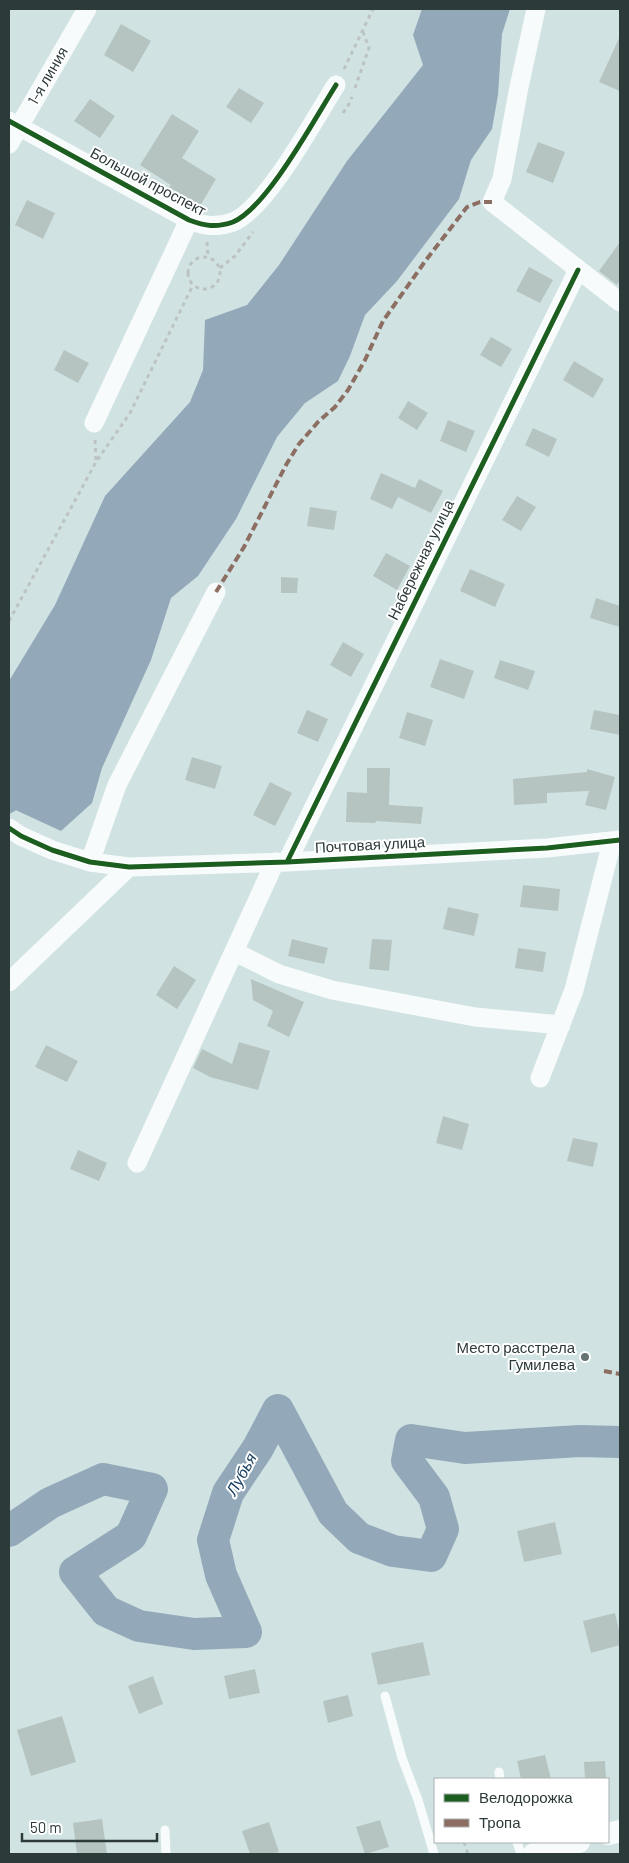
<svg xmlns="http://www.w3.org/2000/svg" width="629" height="1863" font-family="Barlow,sans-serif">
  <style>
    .water { fill: #93a9b9 }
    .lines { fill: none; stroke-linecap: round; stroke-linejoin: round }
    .stream { stroke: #93a9b9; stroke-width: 5.5 }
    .river { stroke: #93a9b9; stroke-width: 32 }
    .building { fill: #b6c4c1 }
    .path { stroke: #bcc3c3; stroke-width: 3; stroke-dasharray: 4 4; stroke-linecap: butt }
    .service { stroke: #f8fbfb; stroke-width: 9 }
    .minor { stroke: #f8fbfb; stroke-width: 19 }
    .tertiary { stroke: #f8fbfb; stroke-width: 22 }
    .quiet { stroke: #8d6e63; stroke-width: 4; stroke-dasharray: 8 4; stroke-linecap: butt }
    .cycleway-casing { stroke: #fff; stroke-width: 8 }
    .cycleway { stroke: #1b5e20; stroke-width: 5 }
    .poi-dot { fill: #657574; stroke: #fff; stroke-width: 2 }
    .labels { text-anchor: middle; stroke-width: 4; stroke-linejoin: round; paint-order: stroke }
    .street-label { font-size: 15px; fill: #2c3a39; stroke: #fff }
    .poi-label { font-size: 15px; fill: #2c3a39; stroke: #fff; text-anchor: end }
    .water-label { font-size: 16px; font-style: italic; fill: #163d5f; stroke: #fff }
  </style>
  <rect width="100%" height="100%" fill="#d0e3e2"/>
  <path class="water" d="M422,9H510L502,34L498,95L492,129L471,160L459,199L397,281L365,315L350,356L338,381L305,403L277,437L236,519L198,576L171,598L151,660L102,768L92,803L61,831L9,807V681L55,605L105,496L190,402L203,370L205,320L247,305L279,265L347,161L423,65L413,35Z"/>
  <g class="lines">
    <path class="stream" d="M9,811L13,809"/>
    <path class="river" d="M9,1531L50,1503L103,1479L152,1489L131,1536L75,1572L106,1611L139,1626L194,1634L246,1632L221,1575L213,1540L228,1493L258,1448L278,1410L333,1513L359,1538L393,1551L431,1556L443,1529L434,1497L407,1461L411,1440L465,1448L580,1441L620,1442"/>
  </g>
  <path class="building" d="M121,24L151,41L133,72L104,55Z
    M620,36V91L599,82Z
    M239,88L264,103L251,123L226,107Z
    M90,99L115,116L100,138L74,121Z
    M172,114L199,131L182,158L216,179L200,206L169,187L171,185L140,165Z
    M538,142L565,152L553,183L526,172Z
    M27,200L55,213L43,239L15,225Z
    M620,242V280L617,285L599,271Z
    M529,267L553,280L540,303L516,291Z
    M491,337L512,349L501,367L480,355Z
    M64,350L89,363L78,383L54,370Z
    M574,361L604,379L593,398L563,380Z
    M408,401L428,413L417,430L398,418Z
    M448,420L475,431L466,452L440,441Z
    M533,428L557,439L549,457L525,445Z
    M381,473L415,488L419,479L443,491L431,513L398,497L392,509L370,499Z
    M517,496L536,507L521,531L502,520Z
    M310,507L337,511L334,530L307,526Z
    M386,553L410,566L397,590L373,576Z
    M470,569L505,584L495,607L460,591Z
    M281,577L298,578L297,593H281Z
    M596,598L620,606V627L590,618Z
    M343,642L364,654L351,677L330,665Z
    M440,659L474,671L464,699L430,687Z
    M500,660L535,671L528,690L494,678Z
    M307,710L328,719L318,742L297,733Z
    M594,710L620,715V735L590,729Z
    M407,712L433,720L425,746L399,738Z
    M192,757L222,766L215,789L185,780Z
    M367,768H390L389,805L423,807L421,824L376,821L375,823L346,822L347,792L367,793Z
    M587,769L615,777L606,810L585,805L589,791L547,793V803L514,805L513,779L587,772Z
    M270,782L292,793L275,826L253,815Z
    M523,885L560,889L558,911L520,907Z
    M448,907L479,914L474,936L443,929Z
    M292,939L328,948L324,964L288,956Z
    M372,939L392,940L389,971L369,969Z
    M518,948L546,952L543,972L515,968Z
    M174,966L196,980L177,1009L156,995Z
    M251,979L304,1002L289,1037L267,1026L273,1011L253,1000Z
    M239,1042L270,1051L258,1090L210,1077L193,1068L202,1049L232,1064Z
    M46,1045L78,1061L67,1082L35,1067Z
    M443,1116L469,1124L462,1150L436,1143Z
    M573,1138L598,1143L593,1167L567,1161Z
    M78,1150L107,1163L99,1181L70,1169Z
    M555,1522L562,1554L524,1562L517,1531Z
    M615,1613L620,1635V1645L591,1653L583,1621Z
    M423,1642L430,1675L378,1685L371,1653Z
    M255,1669L260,1693L229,1699L224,1676Z
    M153,1676L163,1704L139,1714L128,1686Z
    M348,1695L353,1716L328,1723L323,1701Z
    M62,1716L76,1762L31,1776L17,1730Z
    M545,1755L551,1779H521L517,1761Z
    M605,1761L606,1779H585L584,1762Z
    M102,1819L107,1854H77L73,1823Z
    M380,1820L389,1847L365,1854L356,1827Z
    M269,1822L279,1852L271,1854H250L242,1831Z"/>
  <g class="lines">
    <path class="path" d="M344,69L373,9
      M355,88L369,48L363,32
      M343,113L349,104L352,97
      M207,242L208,257
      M188 273a16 16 0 1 1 32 0a16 16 0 1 1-32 0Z
      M220,268L235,256L253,232
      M95,440L96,461
      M9,621L96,462L130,413L193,285
      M464,1842L468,1854"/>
    <path class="service" d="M385,1696L402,1758L418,1800L434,1854
      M499,1772L500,1779
      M165,1830L166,1854
      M517,1842L521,1854"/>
    <path class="minor" d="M536,9L519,87L502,179L492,202L620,302
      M9,121L189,220C205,226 216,228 233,222C267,208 315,118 336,85
      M9,144L87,9
      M94,423L189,220
      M9,828L21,836L52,850L90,862L129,867L287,862L547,848L620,840
      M90,862L117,785L216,592
      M287,862L578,270
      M235,952L279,974L332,990L475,1017L561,1025
      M9,982L129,867
      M540,1078L574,990L612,842
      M137,1163L275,862"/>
    <path class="tertiary" d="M608,1834L620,1831
      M534,1854L579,1842"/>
    <path class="quiet" d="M216,592L244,547L286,465L299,444L318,422L335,407L348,390L365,360L383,321L426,260L467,207L480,202H492
      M604,1371L620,1374"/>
    <g class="cycleway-casing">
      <path id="cycleway" d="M9,121L189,220C205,226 216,228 233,222C267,208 315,118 336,85
        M9,828L21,836L52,850L90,862L129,867L287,862L547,848L620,840
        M287,862L578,270"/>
    </g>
    <use href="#cycleway" class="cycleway"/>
  </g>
  <circle class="poi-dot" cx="585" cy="1357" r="5"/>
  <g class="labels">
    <g class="street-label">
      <text transform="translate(48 76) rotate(-60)" y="5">1-я линия</text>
      <text transform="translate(148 182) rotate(28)" y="5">Большой проспект</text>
      <text transform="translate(421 560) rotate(-64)" y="5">Набережная улица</text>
      <text transform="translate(370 845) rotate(-3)" y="5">Почтовая улица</text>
    </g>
    <g class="poi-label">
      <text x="575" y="1353">Место расстрела<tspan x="575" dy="17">Гумилева</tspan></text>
    </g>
    <g class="water-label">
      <text transform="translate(241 1474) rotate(-61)" y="6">Лубья</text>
    </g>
  </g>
  <rect width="629" height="1863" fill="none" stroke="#2c3a39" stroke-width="20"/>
  <rect x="434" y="1778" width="175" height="65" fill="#ffffff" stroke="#abb0b0"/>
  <rect x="444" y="1794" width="25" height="8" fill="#1b5e20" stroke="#abb0b0"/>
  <text x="479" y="1803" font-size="15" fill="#2c3a39">Велодорожка</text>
  <rect x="444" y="1819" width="25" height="8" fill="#8d6e63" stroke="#abb0b0"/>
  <text x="479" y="1828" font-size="15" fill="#2c3a39">Тропа</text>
  <path d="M22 1833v8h135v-8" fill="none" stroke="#2c3a39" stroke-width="2.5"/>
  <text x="30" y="1833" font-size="15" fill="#2c3a39" stroke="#ffffff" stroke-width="4" paint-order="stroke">50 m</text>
</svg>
